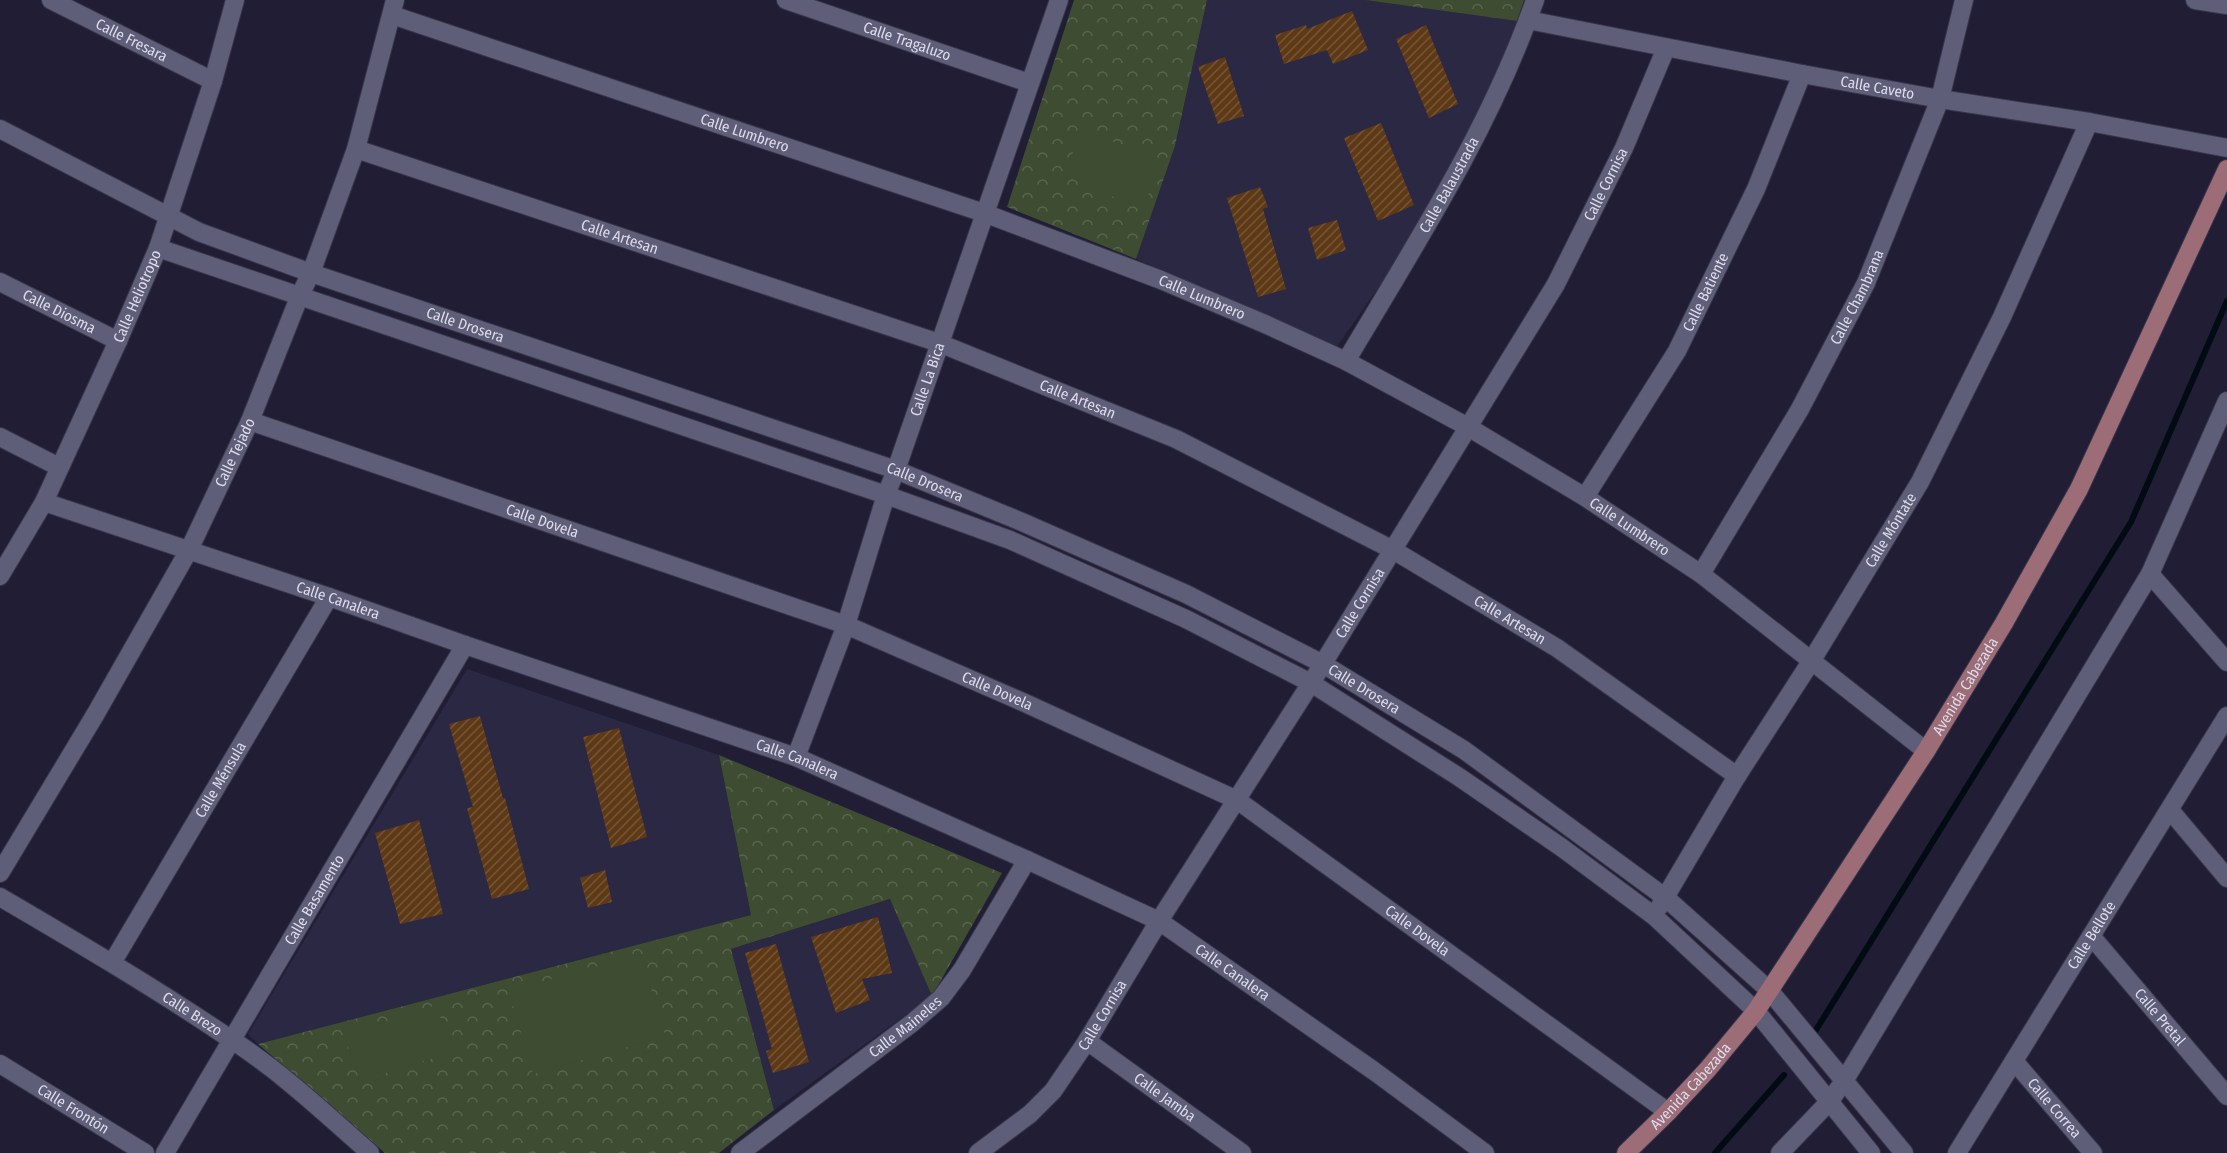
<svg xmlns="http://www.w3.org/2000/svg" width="2227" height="1153" font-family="'Fira Sans Condensed',sans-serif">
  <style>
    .built { fill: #2b2844 }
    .park { fill: url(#park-crowns) }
    .pitch { fill: #3e4c31 }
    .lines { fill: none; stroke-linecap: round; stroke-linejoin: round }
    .stream { stroke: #000b12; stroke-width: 6 }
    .building { fill: url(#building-hatch) }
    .minor-casing { stroke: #38364a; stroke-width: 20 }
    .major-casing { stroke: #38364a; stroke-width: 20 }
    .minor { stroke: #5f5e79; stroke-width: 18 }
    .major { stroke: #9d6d77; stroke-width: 18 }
    .labels { text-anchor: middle; stroke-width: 6; stroke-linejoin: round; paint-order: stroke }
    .street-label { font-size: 15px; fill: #dddced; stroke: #0a0913 }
  </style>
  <defs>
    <pattern id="park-crowns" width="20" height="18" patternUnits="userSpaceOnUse" patternTransform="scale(1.5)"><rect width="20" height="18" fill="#3e4c31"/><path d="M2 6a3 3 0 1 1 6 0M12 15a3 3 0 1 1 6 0" fill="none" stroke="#59654f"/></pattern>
    <pattern id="building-hatch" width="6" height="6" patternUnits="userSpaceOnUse" patternTransform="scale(1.5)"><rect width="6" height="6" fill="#5e3916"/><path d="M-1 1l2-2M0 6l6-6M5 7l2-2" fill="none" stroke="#755538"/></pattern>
  </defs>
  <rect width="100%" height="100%" fill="#201d35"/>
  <path class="built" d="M1207,0H1365L1517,21L1490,97L1406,248L1336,348L1136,259L1175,146Z
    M467,669L719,755L751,915L258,1044L248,1034Z
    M891,899L932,996L774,1110L731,949Z"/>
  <path class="park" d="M1074,0H1207L1175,146L1136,259L1007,207Z
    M1365,0H1524L1517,21Z
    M719,755L1002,873L932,996L890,899L731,949L774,1110L719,1153H385L258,1044L751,915Z"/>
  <path class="pitch" d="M1083,129L1162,162L1142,209L1064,175Z
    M641,954L665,1036L533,1074L509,991Z
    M436,1005L452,1052L360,1081L344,1035Z"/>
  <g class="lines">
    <path class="stream" d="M1816,1030L2131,522L2227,301
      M1715,1153L1784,1075"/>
  </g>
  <path class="building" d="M1352,11L1368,50L1333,64L1327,50L1284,64L1275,35L1306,25L1307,29Z
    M1426,25L1458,104L1429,118L1396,39Z
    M1225,57L1244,116L1218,124L1198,67Z
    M1381,123L1414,205L1378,221L1344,138Z
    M1260,187L1268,207L1263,209L1286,289L1258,297L1227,198Z
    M1337,220L1346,250L1317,260L1308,228Z
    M480,716L503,798H505L529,889L492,899L467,808L473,807L449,724Z
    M619,728L647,837L611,848L583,737Z
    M419,820L443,914L400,924L375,833Z
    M605,870L612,902L588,908L580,878Z
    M878,917L892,973L862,979L870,1000L836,1013L811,937Z
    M776,944L809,1062L773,1073L766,1051L772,1049L745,953Z"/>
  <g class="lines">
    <g class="minor-casing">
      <g id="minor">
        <path id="s1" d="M51,0L213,81"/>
        <path id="s2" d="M786,0L1029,83"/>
        <path d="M2195,0L2227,5"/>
        <path id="s3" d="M392,15L984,213L1161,280L1265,324L1346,361L1468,427L1585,497L1701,574L1926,751"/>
        <path id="s4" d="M1528,20L1802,74L1940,99L2089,122L2227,148"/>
        <path id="s5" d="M0,129L199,232L311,273L896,470L1022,522L1186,594L1323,664L1464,750L1666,898L1769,990L1904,1153"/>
        <path id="s6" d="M356,149L939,343L1176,439L1393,550L1557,648L1737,776"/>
        <path d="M158,248L886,495L1010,540L1186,619L1311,683L1459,777L1561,847L1654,916L1756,1011L1871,1153"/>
        <path id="s7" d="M0,282L118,341"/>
        <path id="s8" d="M1346,361C1415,245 1490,129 1535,0"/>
        <path id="s9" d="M250,421L846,625L1025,703L1237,800L1668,1112"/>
        <path d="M0,437L59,467"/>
        <path id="s10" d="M1585,497L1677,351L1756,189L1802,74"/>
        <path id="s11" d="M44,502L329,597L465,645L796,757L1027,860L1159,921L1374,1071L1485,1153"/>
        <path id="s12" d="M1701,574L1800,409L1866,283L1940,99L1964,0"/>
        <path d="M2150,574L2227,662"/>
        <path id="s13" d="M0,576L44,502L118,341L158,248L213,81L235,0"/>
        <path id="s14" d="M796,757L846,625L886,495L896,470L1059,0"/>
        <path d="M2170,810L2227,878"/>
        <path id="s15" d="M0,873L95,715L189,550L250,421L300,295L311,273L356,149L395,0"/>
        <path id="s16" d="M0,897C77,942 155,988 229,1038C280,1071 325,1113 370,1153"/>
        <path id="s17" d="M1660,906L1737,776L1812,660L1920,482L2002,317L2089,122"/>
        <path id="s18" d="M2092,937L2227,1096"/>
        <path id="s19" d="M112,963L329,597"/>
        <path id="s20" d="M1087,1041L1242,1153"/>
        <path id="s21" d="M2014,1061L2093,1153"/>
        <path id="s22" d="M0,1064L145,1153"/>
        <path id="s23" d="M165,1153L465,645"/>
        <path id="s24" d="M740,1153L912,1023L941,998L962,970L1027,860"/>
        <path id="s25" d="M978,1153L1030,1114L1053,1091L1087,1041L1159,921L1311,683L1556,284L1624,148L1666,48"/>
        <path d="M1780,1153L1829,1102L1844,1081L2150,574L2227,401"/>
        <path id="s26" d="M1957,1153L2227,716"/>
      </g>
    </g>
    <g class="major-casing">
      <g id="major">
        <path id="s27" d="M1626,1153L1668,1112L1708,1069L1756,1011L1926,751L2004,623L2079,489L2227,169"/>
      </g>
    </g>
    <use href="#minor" class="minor"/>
    <use href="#major" class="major"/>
  </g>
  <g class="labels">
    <g class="street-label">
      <text dy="5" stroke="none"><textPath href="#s1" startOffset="90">Calle Fresara</textPath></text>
      <text dy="5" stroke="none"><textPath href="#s2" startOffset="128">Calle Tragaluzo</textPath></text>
      <text dy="5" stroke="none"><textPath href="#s4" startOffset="356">Calle Caveto</textPath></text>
      <text dy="5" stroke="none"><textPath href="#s3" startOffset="372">Calle Lumbrero</textPath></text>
      <text dy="5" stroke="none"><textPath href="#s8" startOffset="204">Calle Balaustrada</textPath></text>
      <text dy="5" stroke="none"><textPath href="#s25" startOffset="1160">Calle Cornisa</textPath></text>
      <text dy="5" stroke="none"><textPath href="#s6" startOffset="278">Calle Artesan</textPath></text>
      <text dy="5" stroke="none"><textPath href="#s10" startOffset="238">Calle Batiente</textPath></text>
      <text dy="5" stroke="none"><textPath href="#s13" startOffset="312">Calle Heliotropo</textPath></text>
      <text dy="5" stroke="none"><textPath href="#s12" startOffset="318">Calle Chambrana</textPath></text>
      <text dy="5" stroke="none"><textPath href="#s3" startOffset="858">Calle Lumbrero</textPath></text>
      <text dy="5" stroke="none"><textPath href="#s7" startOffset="66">Calle Diosma</textPath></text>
      <text dy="5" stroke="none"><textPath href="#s5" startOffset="506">Calle Drosera</textPath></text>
      <text dy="5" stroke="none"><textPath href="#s14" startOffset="400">Calle La Bica</textPath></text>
      <text dy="5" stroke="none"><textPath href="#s6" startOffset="764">Calle Artesan</textPath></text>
      <text dy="5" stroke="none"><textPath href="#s15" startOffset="482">Calle Tejado</textPath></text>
      <text dy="5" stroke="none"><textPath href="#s5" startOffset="992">Calle Drosera</textPath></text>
      <text dy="5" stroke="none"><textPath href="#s9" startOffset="309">Calle Dovela</textPath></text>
      <text dy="5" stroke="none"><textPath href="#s3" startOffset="1344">Calle Lumbrero</textPath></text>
      <text dy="5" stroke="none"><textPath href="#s17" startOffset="441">Calle Móntate</textPath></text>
      <text dy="5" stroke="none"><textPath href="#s11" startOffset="310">Calle Canalera</textPath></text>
      <text dy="5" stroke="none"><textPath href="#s25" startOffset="674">Calle Cornisa</textPath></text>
      <text dy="5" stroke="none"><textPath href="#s6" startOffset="1250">Calle Artesan</textPath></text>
      <text dy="5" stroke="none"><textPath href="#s27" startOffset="579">Avenida Cabezada</textPath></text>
      <text dy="5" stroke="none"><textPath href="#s5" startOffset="1478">Calle Drosera</textPath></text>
      <text dy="5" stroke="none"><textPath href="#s9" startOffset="795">Calle Dovela</textPath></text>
      <text dy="5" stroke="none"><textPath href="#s11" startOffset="796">Calle Canalera</textPath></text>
      <text dy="5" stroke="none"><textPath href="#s19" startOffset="213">Calle Ménsula</textPath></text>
      <text dy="5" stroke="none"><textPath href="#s23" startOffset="294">Calle Basamento</textPath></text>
      <text dy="5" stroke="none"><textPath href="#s9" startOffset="1281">Calle Dovela</textPath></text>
      <text dy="5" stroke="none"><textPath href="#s26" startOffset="256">Calle Bellote</textPath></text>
      <text dy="5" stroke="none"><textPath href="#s11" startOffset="1282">Calle Canalera</textPath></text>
      <text dy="5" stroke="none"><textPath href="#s16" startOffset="225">Calle Brezo</textPath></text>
      <text dy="5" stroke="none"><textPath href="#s25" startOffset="188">Calle Cornisa</textPath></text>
      <text dy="5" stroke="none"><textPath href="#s18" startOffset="105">Calle Pretal</textPath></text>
      <text dy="5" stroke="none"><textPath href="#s24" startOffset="208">Calle Maineles</textPath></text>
      <text dy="5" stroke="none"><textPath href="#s27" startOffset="93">Avenida Cabezada</textPath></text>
      <text dy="5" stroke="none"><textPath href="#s20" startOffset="96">Calle Jamba</textPath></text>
      <text dy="5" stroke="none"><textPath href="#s21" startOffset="62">Calle Correa</textPath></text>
      <text dy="5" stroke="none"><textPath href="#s22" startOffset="86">Calle Frontón</textPath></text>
    </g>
  </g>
</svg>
